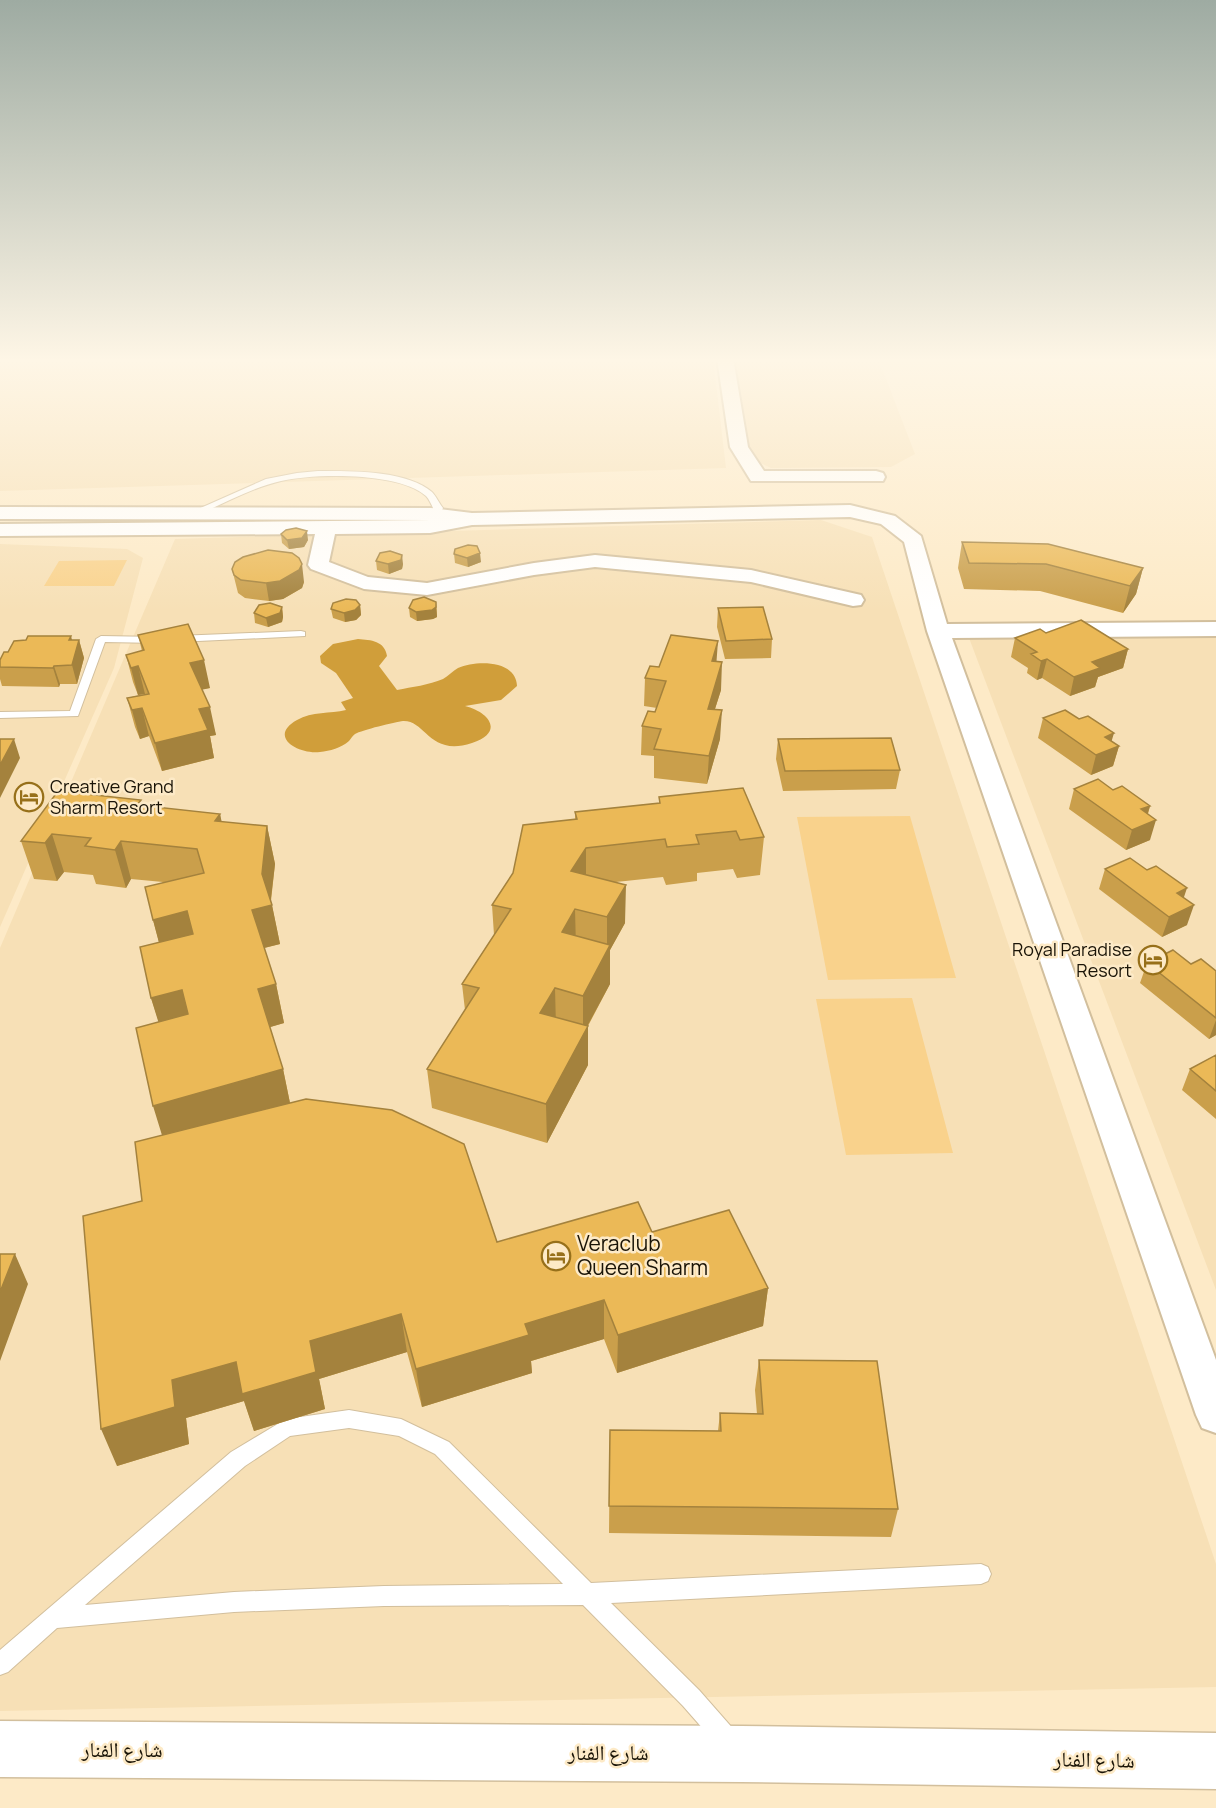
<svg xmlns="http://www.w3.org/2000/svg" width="1216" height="1808" font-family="Manrope,'Noto Naskh Arabic',sans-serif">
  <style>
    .built { fill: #f7e0b6 }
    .green { fill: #f9d28c }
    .water { fill: #d09e3a }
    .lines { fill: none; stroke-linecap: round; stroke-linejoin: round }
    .lane-casing { stroke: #d2bf9d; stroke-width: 2 }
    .street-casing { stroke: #d2bf9d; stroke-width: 4 }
    .secondary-casing { stroke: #d2bf9d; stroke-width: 3 }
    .lane { fill: #fff; fill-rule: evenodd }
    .street { fill: #fff; fill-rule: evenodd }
    .secondary { fill: #fff; fill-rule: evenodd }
    .wall { fill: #ca9f4b }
    .shaded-wall { fill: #a4823d }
    .building { fill: #ebb957; stroke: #a4823d; stroke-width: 1.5 }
    .labels { text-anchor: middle; stroke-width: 5; stroke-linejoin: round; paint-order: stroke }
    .poi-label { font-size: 18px; fill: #1a1407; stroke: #fdeac7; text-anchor: start }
    .near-poi-label { font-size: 21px; fill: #1a1407; stroke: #fdeac7; text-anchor: start }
    .near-street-label { font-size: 21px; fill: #1a1407; stroke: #fdeac7 }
  </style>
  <rect width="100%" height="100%" fill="#fdeac7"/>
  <path class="built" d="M0,358H713L726,468L0,491Z
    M735,358H878L915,454L891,467L771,468L750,458Z
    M821,520L872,537L1216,1564V1687L0,1711V948L175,539Z
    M0,544L127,549L143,558L114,668L0,927Z
    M966,630H1216V1290Z"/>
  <path class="green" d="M127,560L114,586H44L59,561Z
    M910,816L956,978L828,980L797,817Z
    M912,998L953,1153L846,1155L816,999Z"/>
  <path class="water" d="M358,639C371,640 385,641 387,656L379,666L397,690C412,687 429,685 443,679C448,676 453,671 458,668C477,660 516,660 517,686L501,700L465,706C489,712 505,732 472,743C429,757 426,720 403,721C395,722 362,730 355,734C352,736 351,739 349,741C341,748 330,751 320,752C299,755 267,737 297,720C312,711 330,714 346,710L341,702L353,698L336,673L321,663L320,656L333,644Z"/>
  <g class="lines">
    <g class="lane-casing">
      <path id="lane" d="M318,471C351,471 406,470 432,492C436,496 439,503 443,508L434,527H428L426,525L433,508C431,504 429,499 426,496C400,472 314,473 281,481C251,488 223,504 195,516L187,514L266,479L297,473Z
        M301,631L305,632V636L177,642L172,639L177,636Z
        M101,636L158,637L163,640L158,643L105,642L78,716L0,718V712L70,711L96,639Z
        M349,1410L401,1419L449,1442L591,1583L981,1564L988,1567L991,1574L988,1581L981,1584L611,1603L699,1690L735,1731L738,1739L735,1747L727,1750L719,1747L683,1706L583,1605L384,1606L234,1612L57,1628L8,1672L0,1675V1650L231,1452L286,1419ZM349,1428L399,1436L435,1454L563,1584L384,1586L234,1592L85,1605L245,1466L290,1436Z"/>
    </g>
    <g class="street-casing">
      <path id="street" d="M717,358H733L748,447L764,471H876L883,473L885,477L883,481H751L730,447Z
        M850,505L895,516L921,536L947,624L1216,622V636L952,638L1216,1360V1433L1202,1428L1196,1415L927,631L904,542L881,524L850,517L472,525L430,533L335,534L329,562L368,577L427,583L534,563L595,555L751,570L861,595L864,600L861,605L853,606L751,582L595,567L534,575L427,595L364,589L311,569L308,565L315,534L0,536V524L434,520L0,519V507L431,508L472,513Z"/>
    </g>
    <g class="secondary-casing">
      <path id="secondary" d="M0,1721L741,1726L1216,1733V1789L741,1782L0,1777Z"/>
    </g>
    <use href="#lane" class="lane"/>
    <use href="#street" class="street"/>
    <use href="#secondary" class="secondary"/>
  </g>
  <path class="wall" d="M281,534L308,540L304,547L289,549L282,543Z
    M962,542L1143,568L1136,594L1123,613L1040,591L964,589L958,568Z
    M454,554L481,562L468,567L455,563Z
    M376,561L403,564L402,569L389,574L377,570Z
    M232,569L304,582L302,588L283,599L269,601L245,598L238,593Z
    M436,602L437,617L433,619L417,621L410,617L409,608Z
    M360,605L361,615L356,620L345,622L333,618L331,609Z
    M282,607L283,617L282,622L268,627L255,623L254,613Z
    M718,608L772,639L771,658L725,659L717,627Z
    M1046,633L1128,649L1123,668L1098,677L1095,687L1070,696L1042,678L1037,680L1027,673L1028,668L1011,657L1015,638Z
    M138,635L210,688L202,689L216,735L210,736L214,758L162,771L149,736L140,739L135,727L127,698L145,694L138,695L133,682L126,655L142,651Z
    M72,640H79L84,658L77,684H60L59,687L2,686L0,679V660Z
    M717,661L721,690L715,709L720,739L707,784L654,778V756L641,755L642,726L655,712L657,708L644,706L645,678L659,667Z
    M1043,718L1111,741L1119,746L1113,766L1091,775L1038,738Z
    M778,739L900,770L896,789L783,791L776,759Z
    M1074,789L1113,790L1150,806L1148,814L1150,840L1126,850L1069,809Z
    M659,797L764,837L760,875L737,878L733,869L697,873V881L666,885L663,877L616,882L625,923L610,950V984L588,1026V1065L547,1143L432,1108L427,1069L465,1010L462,984L494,935L492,905L575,819V812L659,803Z
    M142,806L220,814L221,822L267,826L275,864L271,901L280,944L264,948L276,984L284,1023L270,1027L283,1069L290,1103L497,1242L652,1232L768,1288L763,1326L617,1373L604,1339L531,1361L532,1373L422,1407L407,1352L319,1379L325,1409L254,1431L244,1401L186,1418L189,1444L117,1466L142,1201L162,1135L159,1022L151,998L159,942L153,920L163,882L131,879L126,888L96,884L93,875L64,872L57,881L34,879L21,841Z
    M1105,869L1184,897L1187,925L1162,937L1099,889Z
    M1147,963L1191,964L1216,971V1035L1209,1039L1140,983Z
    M1216,1055V1119L1182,1090L1190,1069Z
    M759,1360L898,1509L891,1537L609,1533L610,1430L718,1431L720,1413L757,1414L755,1390Z"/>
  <path class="shaded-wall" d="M307,531L308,540L304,547L289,549L287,540Z
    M480,553L481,562L468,567L467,558Z
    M402,555L403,564L402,569L389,574L388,564Z
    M302,564L304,582L302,588L283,599L269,601L266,583Z
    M1143,568L1136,594L1123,613L1130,586Z
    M436,602L437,617L433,619L417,621L416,612Z
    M360,605L361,615L356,620L345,622L344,613Z
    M282,607L283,617L282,622L268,627L266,618Z
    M71,636L75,652L79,640L84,658L77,684L72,665L69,640Z
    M718,641L716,668L712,661Z
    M1128,649L1123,668L1098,677L1095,687L1070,696L1074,677L1092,662Z
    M1047,659L1042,678L1037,680L1041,661Z
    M204,660L210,688L196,691L190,663Z
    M722,662L721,690L706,737L708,709Z
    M54,666L60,684L59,687L53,668Z
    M138,666L145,694L138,695L131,668Z
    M210,707L216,735L210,736L214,758L162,771L155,743L199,709Z
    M142,708L149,736L140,739L132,710Z
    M722,710L720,739L707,784L709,756Z
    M1114,733L1109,750L1119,746L1113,766L1091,775L1096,755L1105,737Z
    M14,739L20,758L0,798V765Z
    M1150,806L1144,825L1156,820L1150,840L1126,850L1132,830L1141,809Z
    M220,814L228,851L215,821Z
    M267,826L275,864L270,906L272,905L280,944L260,949L252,910L262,874Z
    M52,834L64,872L57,881L45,843Z
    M121,841L131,879L126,888L115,850Z
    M586,848V886L571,871Z
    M626,885L625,923L610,950V984L583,1034V996L607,951V917Z
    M1187,888L1180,909L1177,893Z
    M1194,905L1187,925L1162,937L1169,917Z
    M575,909L576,948L562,932Z
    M187,911L197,949L163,958L153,920Z
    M276,984L284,1023L267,1028L258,989Z
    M555,988L556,1027L540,1013Z
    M182,990L193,1029L163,1037L151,998Z
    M1216,1020V1035L1209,1039Z
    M588,1026V1065L547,1143L546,1104Z
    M283,1069L291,1108L165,1145L153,1106Z
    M15,1254L28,1284L0,1361V1292Z
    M768,1288L763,1326L617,1373L618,1335Z
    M604,1300V1339L531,1361L532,1373L422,1407L416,1369L525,1324Z
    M401,1314L407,1352L319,1379L325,1409L254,1431L244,1401L186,1418L189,1444L117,1466L101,1429L172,1380Z"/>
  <path class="building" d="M296,528L307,531L302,538L287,540L281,534L286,530Z
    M962,542L1048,544L1143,568L1130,586L1046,564L969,563Z
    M468,545L477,546L480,553L467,558L454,554L455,549Z
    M268,550L292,553L299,558L302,564L299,570L280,581L266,583L241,580L234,575L232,569L235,562L243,557Z
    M390,551L402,555L401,560L388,564L376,561L380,553Z
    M424,597L436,602V607L432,610L416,612L409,608L413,600Z
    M346,599L356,600L360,605L355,610L344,613L331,609L333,603Z
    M270,603L282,607L280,613L266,618L254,613L259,605Z
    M763,607L772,639L726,641L718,608Z
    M1081,620L1128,649L1092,662L1100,668L1074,677L1047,659L1041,661L1031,654L1037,652L1015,638L1040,629L1046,633Z
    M188,624L204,660L190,663L210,707L199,709L208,730L155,743L142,708L132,710L127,698L149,694L138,666L131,668L126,655L144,650L138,635Z
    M671,635L718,641L712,661L722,662L708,709L722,710L709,756L654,749L661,729L642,726L648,711L655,712L666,681L645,678L650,666L659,667Z
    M28,636H71L69,640H79L72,665L54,666L53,668L0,667V660L4,652H8L14,641L26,640Z
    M1065,710L1079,719L1088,716L1114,733L1105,737L1119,746L1096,755L1043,718Z
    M891,738L900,770L785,771L778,739Z
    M0,739H14L0,765Z
    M1098,779L1113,790L1122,786L1150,806L1141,809L1156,820L1132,830L1074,789Z
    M743,788L764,837L740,840L736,831L696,835L699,844L667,847L665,839L586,848L571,871L626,885L607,917L575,909L562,932L610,945L583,996L555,988L540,1013L588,1026L546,1104L427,1069L479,988L462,984L511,909L492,905L513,873L523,825L577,819L575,812L660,803L659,797Z
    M58,791L141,800L137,805L220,814L215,821L267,826L262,874L272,905L252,910L276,984L258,989L283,1069L153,1106L136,1028L188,1014L182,990L151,998L140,947L193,934L187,911L153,920L145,887L204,873L197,849L121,841L115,850L85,846L91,838L52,834L45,843L21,841Z
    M1130,858L1147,870L1156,866L1187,888L1177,893L1194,905L1169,917L1105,869Z
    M1173,950L1191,964L1201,959L1216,971V1018L1147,963Z
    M1216,1055V1091L1190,1069Z
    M306,1099L392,1110L464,1144L497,1242L638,1202L652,1232L729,1210L768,1288L618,1335L604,1300L525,1324L529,1335L416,1369L401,1314L310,1341L316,1372L242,1394L236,1362L172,1380L175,1407L101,1429L83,1216L142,1201L135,1142Z
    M0,1254H15L0,1292Z
    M759,1360L877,1361L898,1509L609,1506L610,1430L721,1431L720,1413L763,1414Z"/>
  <linearGradient id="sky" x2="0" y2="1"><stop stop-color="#9eaba2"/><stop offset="0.59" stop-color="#fef6e6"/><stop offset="1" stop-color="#fef6e6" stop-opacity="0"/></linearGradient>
  <rect width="1216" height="611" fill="url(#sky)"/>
  <defs>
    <g id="hotel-ring" transform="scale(1.5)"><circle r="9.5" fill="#fdeac7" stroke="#97701a" stroke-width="1.5"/><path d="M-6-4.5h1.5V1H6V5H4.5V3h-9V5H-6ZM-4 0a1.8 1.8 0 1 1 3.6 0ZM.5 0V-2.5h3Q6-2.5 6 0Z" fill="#97701a"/></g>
  </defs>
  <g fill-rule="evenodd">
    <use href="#hotel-ring" x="29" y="797"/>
    <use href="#hotel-ring" x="1153" y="960"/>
    <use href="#hotel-ring" x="556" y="1256"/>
  </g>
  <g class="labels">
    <g class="poi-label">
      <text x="50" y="793">Creative Grand<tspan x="50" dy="21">Sharm Resort</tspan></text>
      <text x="1132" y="956" text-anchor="end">Royal Paradise<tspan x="1132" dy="21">Resort</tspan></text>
    </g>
    <g class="near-poi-label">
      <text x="577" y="1251">Veraclub<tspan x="577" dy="24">Queen Sharm</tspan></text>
    </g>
    <g class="near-street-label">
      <text x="122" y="1757">شارع الفنار</text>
      <text x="608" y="1760">شارع الفنار</text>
      <text transform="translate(1094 1760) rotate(1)" y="7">شارع الفنار</text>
    </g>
  </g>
</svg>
